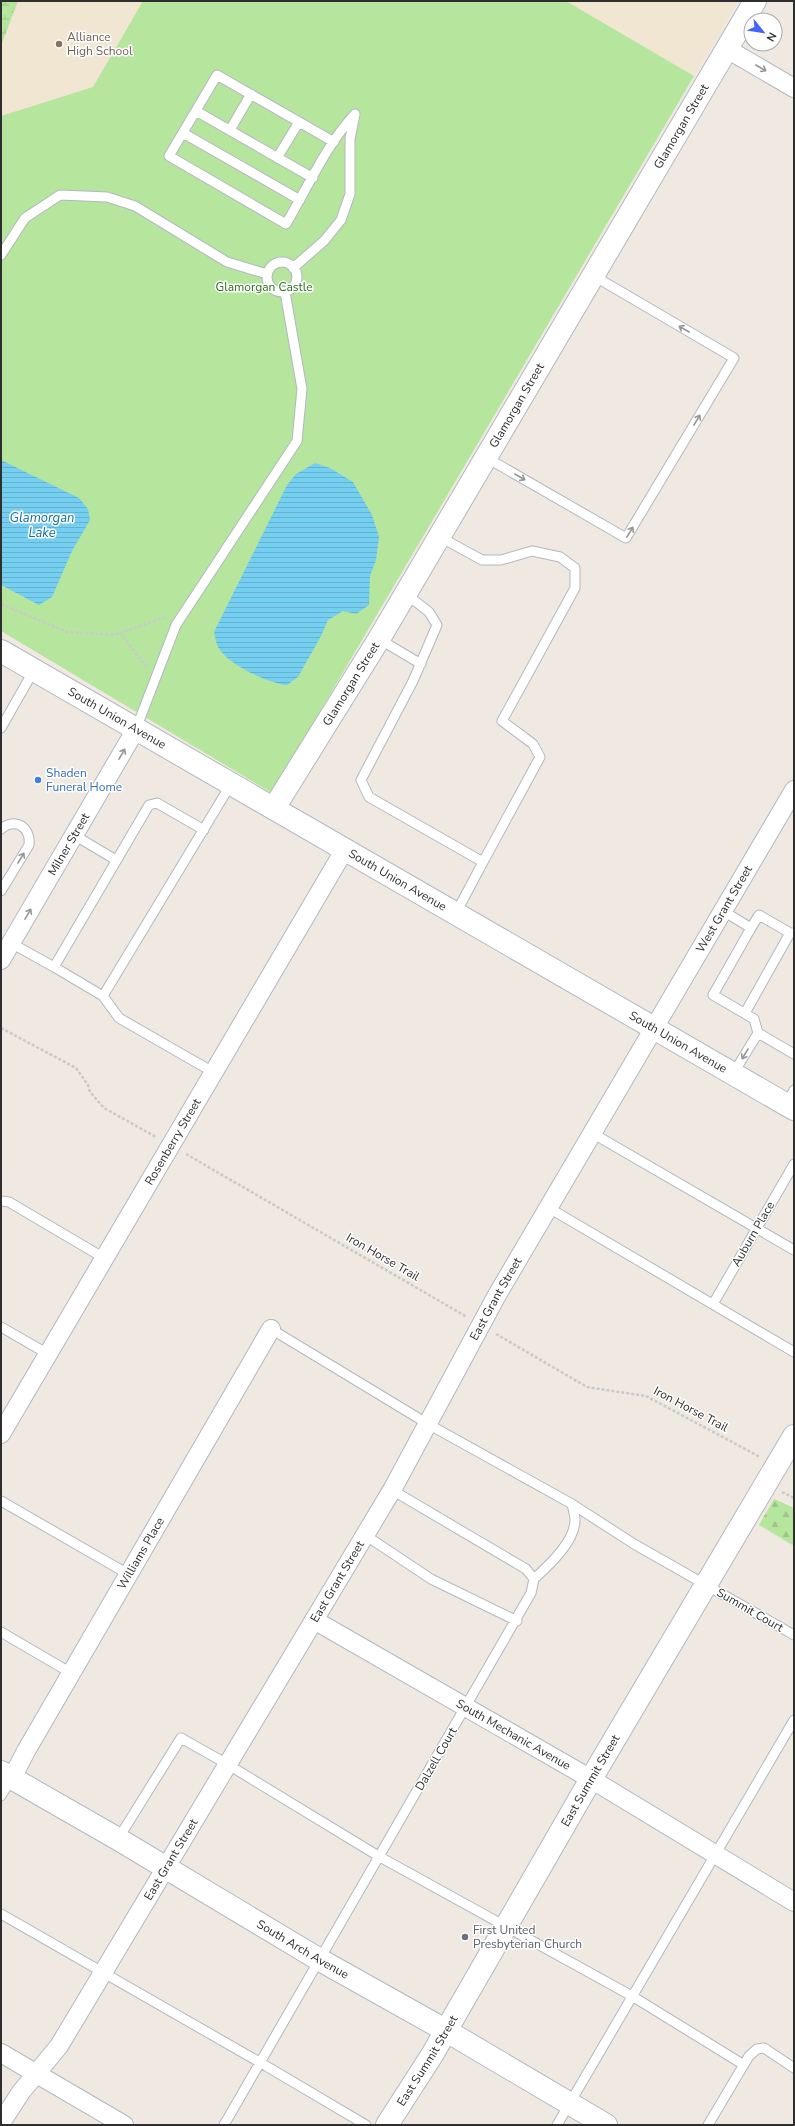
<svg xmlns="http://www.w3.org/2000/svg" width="795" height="2126" font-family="'Nunito Sans',sans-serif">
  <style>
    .education { fill: #f0e6d1 }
    .forest { fill: url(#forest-firs) }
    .wetland { fill: url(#wetland-marsh) }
    .park { fill: #b6e59e }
    .water { fill: url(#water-rules) }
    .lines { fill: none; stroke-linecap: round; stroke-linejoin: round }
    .lane-casing { stroke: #b4b7c1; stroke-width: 11 }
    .street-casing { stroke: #b4b7c1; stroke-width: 20 }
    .secondary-casing { stroke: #b4b7c1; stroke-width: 24 }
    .path { stroke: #c9c9c9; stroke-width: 2.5; stroke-dasharray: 3 2; stroke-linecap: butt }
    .lane { stroke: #fff; stroke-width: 9 }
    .street { stroke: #fff; stroke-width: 18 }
    .secondary { stroke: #fff; stroke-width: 22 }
    .oneway { stroke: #969696 }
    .education-dot { fill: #8d6e63; stroke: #fff; stroke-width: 1.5 }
    .shop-dot { fill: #3f7fe0; stroke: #fff; stroke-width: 1.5 }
    .worship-dot { fill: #6b7280; stroke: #fff; stroke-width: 1.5 }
    .labels { text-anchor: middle; stroke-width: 3; stroke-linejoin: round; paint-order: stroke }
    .education-label { font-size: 12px; fill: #785e54; stroke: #fff; text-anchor: start }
    .street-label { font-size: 12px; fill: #2e2e2e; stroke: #fff }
    .park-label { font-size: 12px; fill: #2c6e1b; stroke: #fff }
    .shop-label { font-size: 12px; fill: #366cbe; stroke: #fff; text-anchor: start }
    .worship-label { font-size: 12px; fill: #5b616d; stroke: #fff; text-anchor: start }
    .water-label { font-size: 13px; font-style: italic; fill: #0d6fa3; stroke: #fff }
  </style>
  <defs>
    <pattern id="forest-firs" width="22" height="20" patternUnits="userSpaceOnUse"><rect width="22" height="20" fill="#b6e59e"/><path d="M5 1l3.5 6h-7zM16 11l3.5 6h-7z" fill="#9dc588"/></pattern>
    <pattern id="wetland-marsh" width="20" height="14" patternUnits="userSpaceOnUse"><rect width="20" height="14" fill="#b6e59e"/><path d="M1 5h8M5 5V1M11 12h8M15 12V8" fill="none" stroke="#9dc588"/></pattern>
    <pattern id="water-rules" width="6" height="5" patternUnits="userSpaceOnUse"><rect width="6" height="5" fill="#75cff0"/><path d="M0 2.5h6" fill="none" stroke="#66b2ce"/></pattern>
  </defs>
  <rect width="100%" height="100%" fill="#efe9e1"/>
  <path class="education" d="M1,1H143L93,87L1,116Z
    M566,1H738L694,76Z"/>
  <path class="forest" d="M774,1499L794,1508V1546L759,1525Z"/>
  <path class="wetland" d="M1,1H18L1,46Z"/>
  <path class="park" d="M143,1H566L694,76L272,793L1,631V116L93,87Z"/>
  <path class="water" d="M1,460L79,498L88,509L90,520L72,551L52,597L39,605L1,585Z
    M315,463L330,468L353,482L372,515L379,537L376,560L370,576L369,605L356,614L343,611L328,620L321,636L298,677L287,685C268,683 228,665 218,647C216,643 215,636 214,632L287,485L296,474Z"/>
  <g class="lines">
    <g class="lane-casing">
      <path id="lane" d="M196,111L313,178
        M230,130L251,94
        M183,133L300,200
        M334,142L217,75L169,156L286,224C308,187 326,145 355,114
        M277,158L299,122
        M1,255L25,218L60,195L107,197L135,206L227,262L267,274
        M267 277a15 15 0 1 1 30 0a15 15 0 1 1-30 0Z
        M293,268L324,241L341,220L350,194V139L355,114
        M487,458L626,538L734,358L594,276
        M440,537L482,560H501L532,551L560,557L575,568V588L502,721L533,744L540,757L483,862
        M406,594L429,612L437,625L413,681L361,780L369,797L483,862L456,913
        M379,639L421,664
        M1,728L34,670
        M136,729L176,625L297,441L302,389L285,292
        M1,829C15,817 31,827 29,845L1,891
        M204,830L157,803L149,805L54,967L103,996L231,784
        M74,835L116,860
        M723,911L751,928L713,995L754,1019L758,1033L733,1074
        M751,928L759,915L790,933H794
        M11,943L54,967
        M103,996L119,1018L213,1072
        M745,1013L790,933
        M758,1033L794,1054
        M786,1105L794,1090
        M592,1133L794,1250
        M1,1201L9,1202L104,1258
        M549,1208L794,1352
        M713,1304L794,1164
        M1,1327L48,1354
        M271,1329L428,1424L572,1504L634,1544L794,1635
        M1,1501L128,1574
        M365,1535L431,1579L517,1621
        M534,1579C548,1566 575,1542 575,1520C575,1515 573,1509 572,1504
        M1,1632L71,1673
        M1,1796L12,1778
        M118,1839L181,1738L227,1764L380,1857L632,1996L744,2065
        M1,1914L261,2063L366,2125
        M224,2125L531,1593L534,1579L526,1569L392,1490
        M557,2125L794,1720
        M708,2125L749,2056L757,2049L764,2048L794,2068"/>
    </g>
    <g class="street-casing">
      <g id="street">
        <path d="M727,49L794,88"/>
        <path id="s1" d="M1,960L136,729"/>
        <path id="s2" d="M1,1434L345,849"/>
        <path id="s3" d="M314,1620L591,1779L794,1902"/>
        <path id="s4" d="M12,1778L26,1751L271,1329"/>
        <path d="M1,2053L124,2125"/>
        <path id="s5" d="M1,2123L21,2092L59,2046L392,1490L497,1295L794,790"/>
      </g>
    </g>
    <g class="secondary-casing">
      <g id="secondary">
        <path id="s6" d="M1,651L794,1109"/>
        <path id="s7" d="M274,808L379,639L755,1"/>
        <path id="s8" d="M1,1772L118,1839L320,1960L445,2030L606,2125"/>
        <path id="s9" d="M387,2125L432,2055L591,1779L794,1436"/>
      </g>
    </g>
    <path class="path" d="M1,604L67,632L114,635L166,617
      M120,633L147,667
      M1,1028L76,1068L88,1085L90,1092L104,1108L156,1137
      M186,1154L467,1317
      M496,1334L587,1387L646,1396L760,1457
      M782,1492L794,1498"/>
    <use href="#lane" class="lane"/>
    <use href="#street" class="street"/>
    <use href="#secondary" class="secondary"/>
  </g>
  <defs><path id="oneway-shaft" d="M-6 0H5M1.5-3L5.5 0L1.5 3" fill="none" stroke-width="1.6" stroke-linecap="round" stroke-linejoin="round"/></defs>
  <g class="oneway">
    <use href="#oneway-shaft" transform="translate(761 68) rotate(30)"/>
    <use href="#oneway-shaft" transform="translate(684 329) rotate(-150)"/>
    <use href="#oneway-shaft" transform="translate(697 420) rotate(-59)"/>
    <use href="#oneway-shaft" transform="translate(520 477) rotate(30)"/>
    <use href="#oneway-shaft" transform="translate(630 532) rotate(-59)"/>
    <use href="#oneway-shaft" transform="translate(122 754) rotate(-60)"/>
    <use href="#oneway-shaft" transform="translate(21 858) rotate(-59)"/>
    <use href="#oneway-shaft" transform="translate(28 914) rotate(-60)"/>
    <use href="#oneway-shaft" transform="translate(745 1054) rotate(121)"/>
  </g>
  <circle class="education-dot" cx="59" cy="44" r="4"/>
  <circle class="shop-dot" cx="38" cy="780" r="4"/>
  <circle class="worship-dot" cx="465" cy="1937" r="4"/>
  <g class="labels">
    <g class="education-label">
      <text x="67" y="41">Alliance<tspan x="67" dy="14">High School</tspan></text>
    </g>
    <g class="street-label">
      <text dy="4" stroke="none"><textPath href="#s7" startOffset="794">Glamorgan Street</textPath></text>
      <text dy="4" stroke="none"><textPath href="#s7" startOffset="470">Glamorgan Street</textPath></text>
      <text dy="4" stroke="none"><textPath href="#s7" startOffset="146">Glamorgan Street</textPath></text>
      <text dy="4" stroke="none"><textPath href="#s6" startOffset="134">South Union Avenue</textPath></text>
      <text dy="4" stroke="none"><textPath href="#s1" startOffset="134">Milner Street</textPath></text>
      <text dy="4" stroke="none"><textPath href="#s6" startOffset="458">South Union Avenue</textPath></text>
      <text dy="4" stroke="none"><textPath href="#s5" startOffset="1414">West Grant Street</textPath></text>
      <text dy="4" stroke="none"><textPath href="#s6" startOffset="782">South Union Avenue</textPath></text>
      <text dy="4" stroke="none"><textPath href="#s2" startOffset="339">Rosenberry Street</textPath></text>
      <text transform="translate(753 1234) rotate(-60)" y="4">Auburn Place</text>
      <text transform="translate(383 1257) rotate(30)" y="4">Iron Horse Trail</text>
      <text dy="4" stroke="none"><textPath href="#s5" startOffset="962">East Grant Street</textPath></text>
      <text transform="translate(691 1409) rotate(28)" y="4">Iron Horse Trail</text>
      <text dy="4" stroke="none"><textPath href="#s4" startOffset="259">Williams Place</textPath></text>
      <text dy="4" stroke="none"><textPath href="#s5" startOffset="638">East Grant Street</textPath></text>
      <text transform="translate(750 1610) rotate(30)" y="4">Summit Court</text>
      <text dy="4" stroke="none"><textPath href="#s3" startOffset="230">South Mechanic Avenue</textPath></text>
      <text transform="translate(436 1759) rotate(-60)" y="4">Dalzell Court</text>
      <text dy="4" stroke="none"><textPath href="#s9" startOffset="400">East Summit Street</textPath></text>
      <text dy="4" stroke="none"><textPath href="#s5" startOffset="314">East Grant Street</textPath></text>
      <text dy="4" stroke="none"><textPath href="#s8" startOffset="350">South Arch Avenue</textPath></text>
      <text dy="4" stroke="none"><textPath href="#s9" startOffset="76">East Summit Street</textPath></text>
    </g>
    <g class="park-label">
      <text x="264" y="291">Glamorgan Castle</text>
    </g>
    <g class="shop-label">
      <text x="46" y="777">Shaden<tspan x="46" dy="14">Funeral Home</tspan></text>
    </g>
    <g class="worship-label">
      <text x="473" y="1934">First United<tspan x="473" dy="14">Presbyterian Church</tspan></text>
    </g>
    <g class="water-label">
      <text x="42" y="522">Glamorgan<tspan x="42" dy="15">Lake</tspan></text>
    </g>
  </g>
  <rect width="795" height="2126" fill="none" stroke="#2e2e2e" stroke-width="4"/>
  <g transform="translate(763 32) rotate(120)"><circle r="19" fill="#ffffff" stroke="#ababab"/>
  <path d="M0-3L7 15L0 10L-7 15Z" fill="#4264fb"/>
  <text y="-6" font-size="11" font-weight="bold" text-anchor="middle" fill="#2e2e2e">N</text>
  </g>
</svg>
